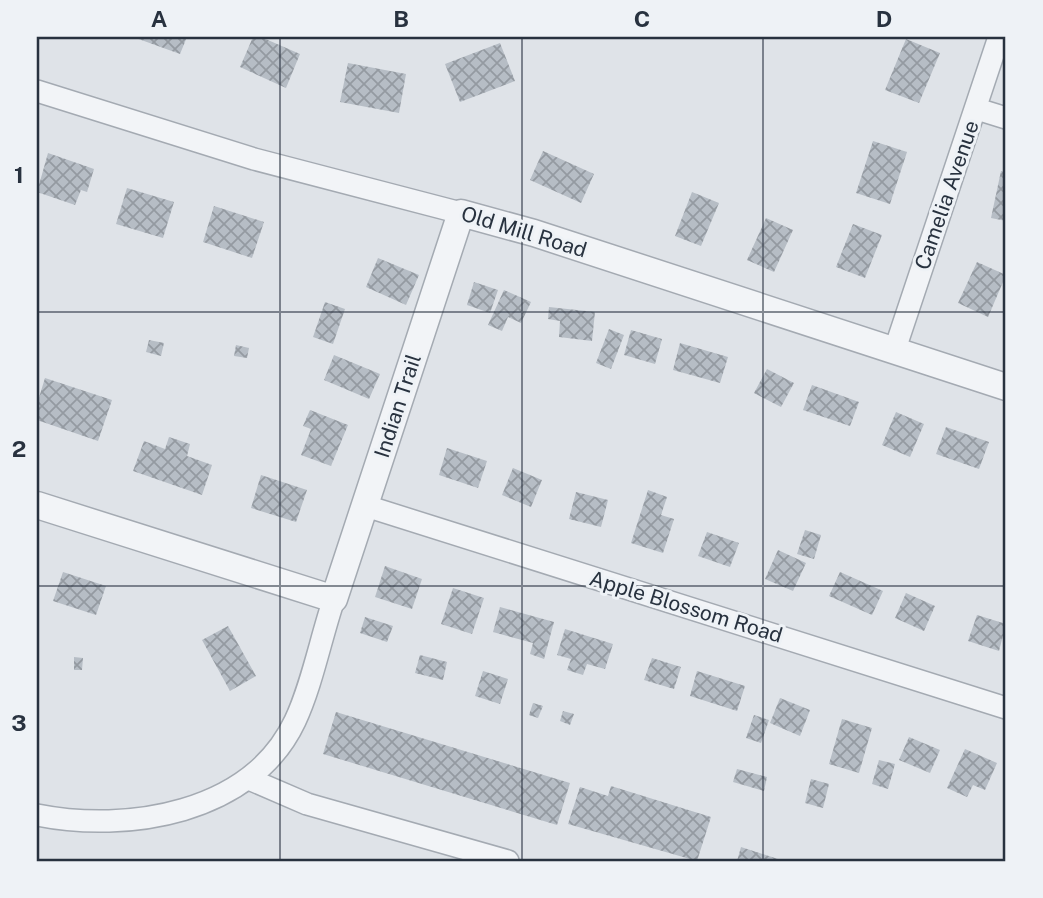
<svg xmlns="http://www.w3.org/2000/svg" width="1043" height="898" font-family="'Public Sans',sans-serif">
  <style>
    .building { fill: url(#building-cross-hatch) }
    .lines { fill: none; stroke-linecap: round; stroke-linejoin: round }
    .minor-casing { stroke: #a4aab2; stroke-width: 24 }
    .tertiary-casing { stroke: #a4aab2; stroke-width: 29 }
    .minor { stroke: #f2f4f7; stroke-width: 21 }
    .tertiary { stroke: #f2f4f7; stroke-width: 26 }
    .grid { fill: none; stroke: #28323f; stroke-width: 2; stroke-opacity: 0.55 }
    .labels { text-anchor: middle; stroke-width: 6; stroke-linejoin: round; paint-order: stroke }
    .street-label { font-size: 21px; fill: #28323f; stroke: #eef2f6 }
    .neatline { fill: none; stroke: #28323f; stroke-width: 2.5 }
    .grid-label { font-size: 23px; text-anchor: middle; font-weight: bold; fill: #28323f }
  </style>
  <defs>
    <pattern id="building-cross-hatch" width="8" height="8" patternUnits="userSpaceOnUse" patternTransform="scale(1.75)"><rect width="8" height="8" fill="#b6bdc5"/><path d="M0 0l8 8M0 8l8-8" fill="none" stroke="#949aa1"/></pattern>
  </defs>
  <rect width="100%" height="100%" fill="#dfe3e8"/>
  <path class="building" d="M133,37H187L180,54Z
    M253,37H261L300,54L286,88L240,67Z
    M906,39L940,53L919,103L885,90Z
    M500,43L515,81L460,102L445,64Z
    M348,63L406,74L399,113L340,102Z
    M873,141L907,152L890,204L856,193Z
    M543,151L594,174L581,203L530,180Z
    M48,153L94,169L87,192L81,190L75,205L37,192Z
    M1001,171L1006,172V221L991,218Z
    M127,188L174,202L163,238L116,224Z
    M692,192L719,203L701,246L675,236Z
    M214,206L264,222L252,258L203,242Z
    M766,218L793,230L774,272L747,260Z
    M853,224L882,235L865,278L836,267Z
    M378,258L419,275L406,305L366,287Z
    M977,262L1006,275L988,317L958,303Z
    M474,282L498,290L490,313L467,305Z
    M504,290L531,302L521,323L508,317L502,331L488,325Z
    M325,302L345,309L333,344L313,337Z
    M549,307L595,312L592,341L559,337L560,321L548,319Z
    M609,329L624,335L611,369L596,363Z
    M631,330L662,339L655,364L624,355Z
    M149,340L164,343L161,356L146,352Z
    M680,343L728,357L720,383L673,370Z
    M236,345L249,348L247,358L234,356Z
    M334,355L380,374L369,399L324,380Z
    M767,369L794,383L781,407L754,393Z
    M45,378L112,400L98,441L37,420V404Z
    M812,385L859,402L850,426L803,410Z
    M310,410L348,425L331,466L301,455L311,429L303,426Z
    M896,412L924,424L910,457L882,445Z
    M946,427L989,442L979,469L936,454Z
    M169,437L190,444L187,456L212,465L202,495L133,471L144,441L165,449Z
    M447,448L487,461L478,488L439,475Z
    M513,468L542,480L531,507L502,495Z
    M261,475L307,490L296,522L251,508Z
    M648,490L667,497L661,515L674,519L663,553L631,543Z
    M576,492L608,500L601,527L569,519Z
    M805,530L821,535L814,559L797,554Z
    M707,532L739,543L730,567L698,556Z
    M778,550L806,563L793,591L765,579Z
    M385,566L422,579L412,609L375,597Z
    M63,572L106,586L96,615L53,601Z
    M840,572L883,591L872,615L829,596Z
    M453,588L484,598L472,634L441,624Z
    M906,593L935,606L924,631L895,618Z
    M500,607L554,622L544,659L530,654L533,643L493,632Z
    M977,615L1006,624L999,651L968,641Z
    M365,617L393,626L387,642L360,633Z
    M228,626L256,676L230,691L202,640Z
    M565,629L613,644L605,669L587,664L583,675L567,670L571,659L557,655Z
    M420,655L447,662L443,680L415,673Z
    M74,657L83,658L82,670H74Z
    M652,658L681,667L674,689L644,680Z
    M483,671L508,679L500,704L475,696Z
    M697,671L745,686L737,711L690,696Z
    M780,698L810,710L800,736L770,723Z
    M533,703L543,706L538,718L529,715Z
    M563,711L574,714L570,725L560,721Z
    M336,712L570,783L557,825L323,754Z
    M754,715L769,720L761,743L746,738Z
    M842,719L872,728L859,773L829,764Z
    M909,737L940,750L930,773L899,760Z
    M965,749L997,763L985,790L973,785L967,797L947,788Z
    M879,760L895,764L888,789L872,784Z
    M737,769L767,777L764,791L733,782Z
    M811,779L829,784L823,808L805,803Z
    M611,786L711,817L697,861L568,824L580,787L608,796Z
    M741,847L784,861H737Z"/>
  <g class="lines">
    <g class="minor-casing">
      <path id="minor" d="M37,91L254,159L461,213
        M977,109L1006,118
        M894,352L999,37
        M366,506L1006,708
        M249,779L307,804L508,861
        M37,815C127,833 251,814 295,721C312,685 321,637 334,599"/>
    </g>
    <g class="tertiary-casing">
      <path id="tertiary" d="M37,505L334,599L461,213L534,233L1006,387"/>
    </g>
    <use href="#minor" class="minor"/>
    <use href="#tertiary" class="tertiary"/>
  </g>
  <path class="grid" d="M280,37V861M522,37V861M763,37V861M37,312H1006M37,586H1006"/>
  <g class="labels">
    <g class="street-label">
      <text transform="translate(947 195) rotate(-71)" y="7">Camelia Avenue</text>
      <text transform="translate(524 232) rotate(17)" y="7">Old Mill Road</text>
      <text transform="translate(398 406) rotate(-72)" y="7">Indian Trail</text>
      <text transform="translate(686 607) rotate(17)" y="7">Apple Blossom Road</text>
    </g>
  </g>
  <rect width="1043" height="898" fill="none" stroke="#eef2f6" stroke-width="77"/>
  <rect x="38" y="38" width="966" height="822" class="neatline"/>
  <g class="grid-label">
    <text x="159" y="27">A</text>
    <text x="401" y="27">B</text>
    <text x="642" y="27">C</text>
    <text x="884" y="27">D</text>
    <text x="19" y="183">1</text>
    <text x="19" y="457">2</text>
    <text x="19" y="731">3</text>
  </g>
</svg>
